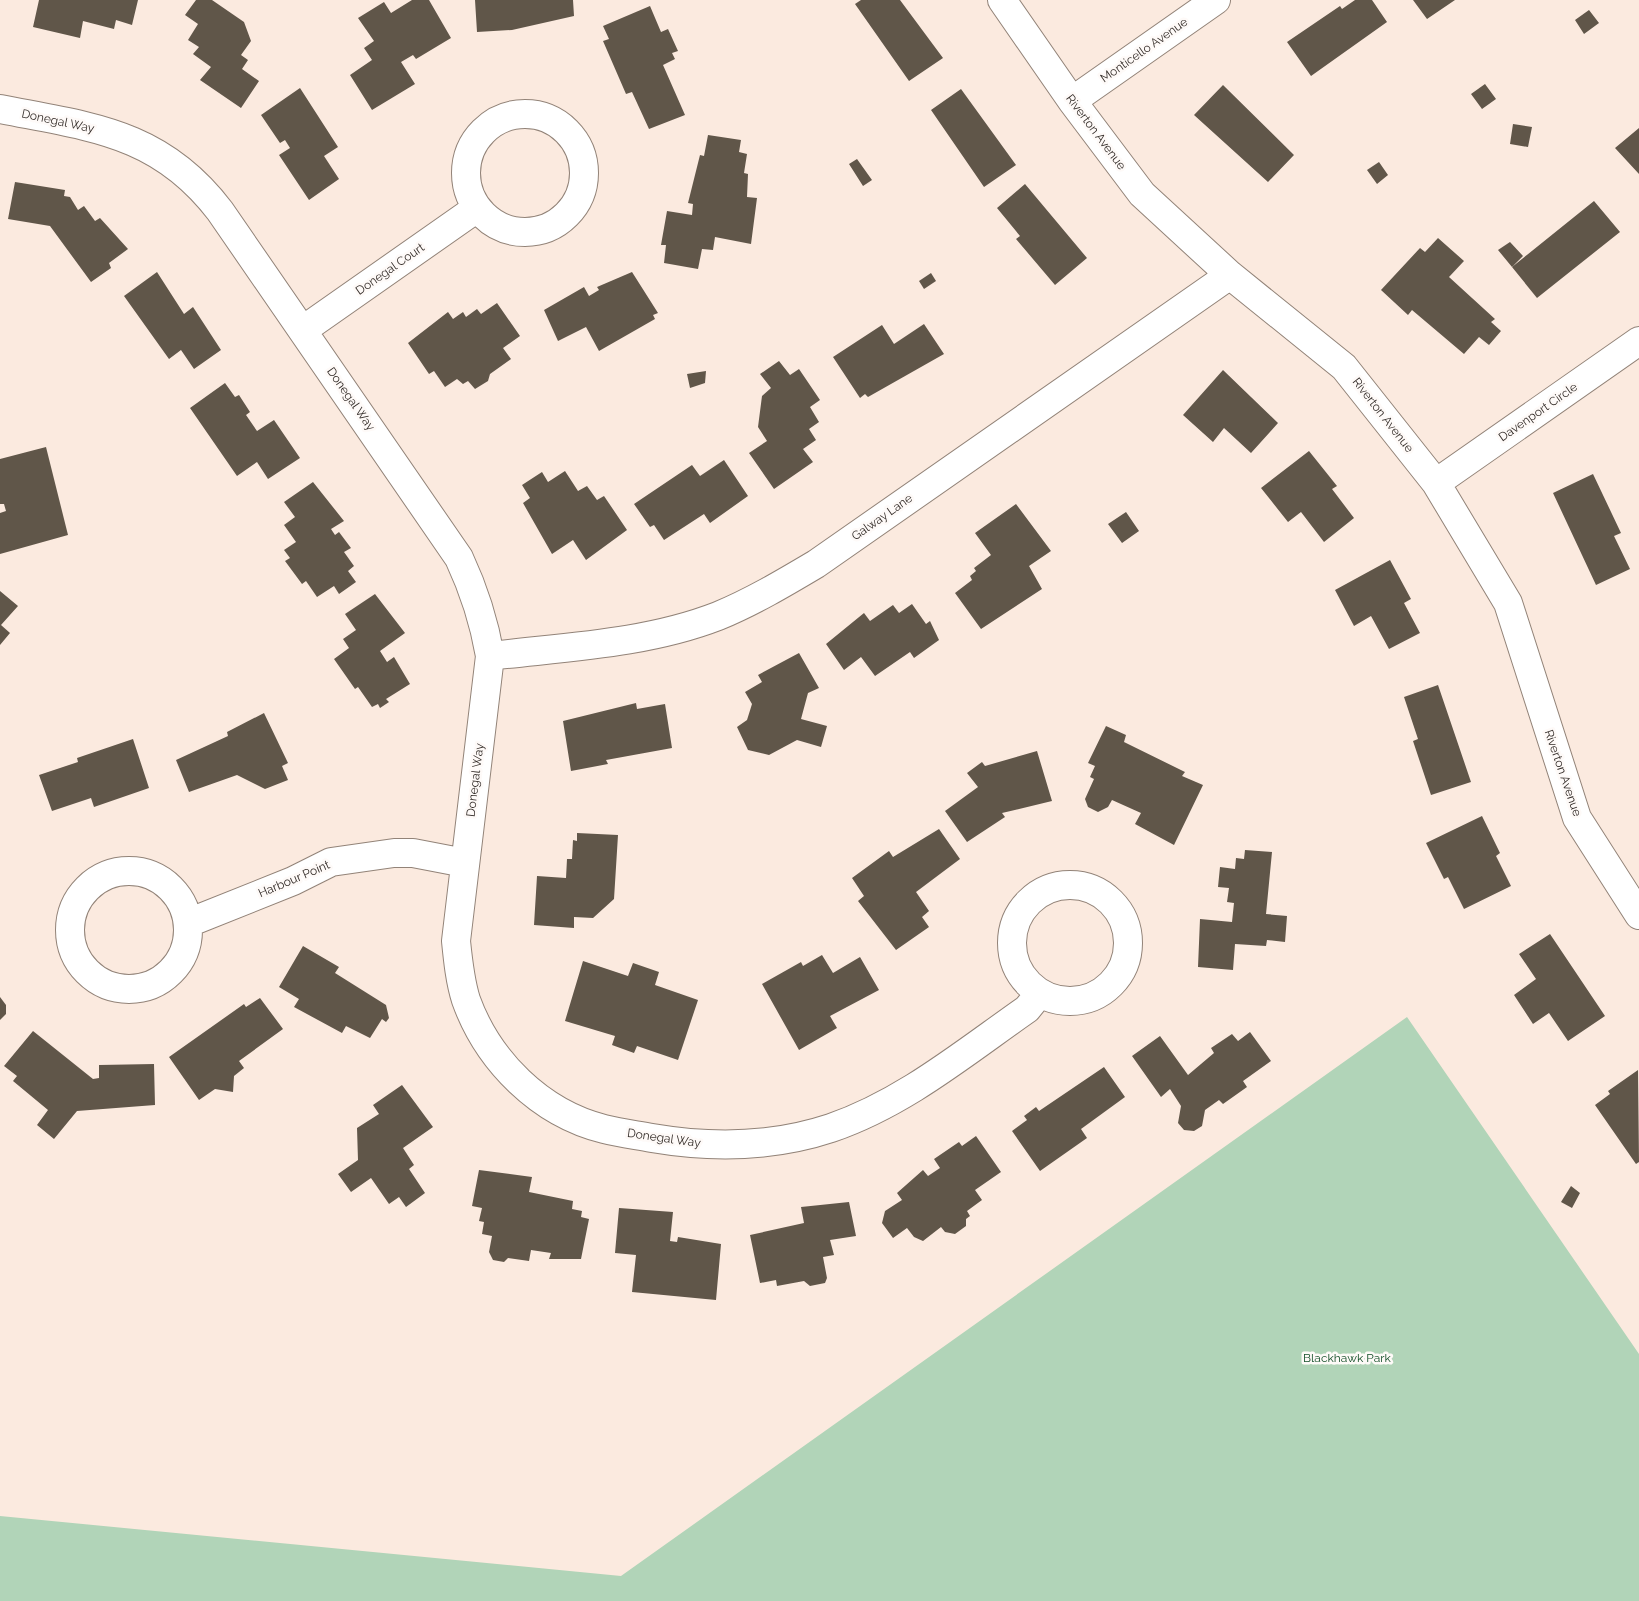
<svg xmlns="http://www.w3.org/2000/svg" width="1639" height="1601" font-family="Raleway,sans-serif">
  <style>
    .green { fill: #b1d4b8 }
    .building { fill: #605649 }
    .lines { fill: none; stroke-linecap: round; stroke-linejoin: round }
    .minor-casing { stroke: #928378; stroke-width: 30 }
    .minor { stroke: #fff; stroke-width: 28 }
    .labels { text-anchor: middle; stroke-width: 5; stroke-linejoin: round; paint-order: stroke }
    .street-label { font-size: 12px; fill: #332c28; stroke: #fefaf8 }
    .park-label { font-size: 12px; fill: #114d26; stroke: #fefaf8 }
  </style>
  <rect width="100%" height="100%" fill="#fbeadf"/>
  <path class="green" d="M1407,1017L1639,1354V1601H0V1516L621,1576Z"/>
  <path class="building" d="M39,0H138L132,25L116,20L114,29L83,21L80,38L33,27Z
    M196,0H212L244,22L251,41L241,55L248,60L242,69L259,81L241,108L200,80L211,67L193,54L199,47L188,40L198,24L185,15Z
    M412,0H429L451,38L416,59L413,55L401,62L415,84L372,110L350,75L372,60L364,48L374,41L358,18L384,2L391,13Z
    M475,0H573L574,16L512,30L477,32Z
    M861,0H900L943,58L909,81L855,4Z
    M1355,0H1372L1387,22L1311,76L1287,42L1340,6L1342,9Z
    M1413,0H1455L1427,19Z
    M650,6L661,32L668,29L678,51L672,53L675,59L663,65L685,115L649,129L632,92L626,94L603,41L609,39L603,26Z
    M1589,10L1599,23L1584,34L1575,20Z
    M1485,84L1496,99L1482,109L1471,94Z
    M1223,85L1294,155L1268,182L1194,115Z
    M300,88L338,147L324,156L339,179L309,200L279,155L290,148L285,140L280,143L261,115Z
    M961,89L1016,165L984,187L931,110Z
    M1513,124L1532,127L1528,147L1510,144Z
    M1639,128V174L1615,148Z
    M708,135L741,140L739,152L747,154L744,173L748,174L747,197L757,198L751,244L715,237L713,250L702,249L698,269L664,263L666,245H661L667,211L692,215L693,204L688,203L700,155L704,156Z
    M857,159L872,180L863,186L849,164Z
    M1379,162L1388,175L1377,184L1367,170Z
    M15,182L65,190L64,196L70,197L78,210L84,206L95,221L100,218L128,249L109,263L111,268L91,282L50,226L8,219Z
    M1025,184L1087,258L1055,285L1016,239L1020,236L997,208Z
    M1594,201L1620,232L1537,298L1512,267Z
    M1438,238L1464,261L1449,277L1495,319L1491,322L1501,331L1489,345L1479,337L1464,354L1412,310L1408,315L1381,290L1420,248L1425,252Z
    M1510,242L1523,256L1512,267L1498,250Z
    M157,272L184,314L193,307L221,350L194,369L181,350L169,359L124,296Z
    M632,272L658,313L653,315L655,319L599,351L586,327L558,341L544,310L584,287L589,296L599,290L597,287Z
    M931,273L936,281L924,289L919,281Z
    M497,303L520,336L503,348L511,359L490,374L488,381L475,389L468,381L463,384L457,379L445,387L434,371L429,374L408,343L448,312L453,319L463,312L466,317L477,309L481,314Z
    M924,324L944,354L868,397L865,394L860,398L833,357L882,325L894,344Z
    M779,361L790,375L799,369L820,400L810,407L819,422L809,429L816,440L803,449L813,462L774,489L749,453L767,441L758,427L762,396L771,388L760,374Z
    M1223,370L1278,423L1251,453L1224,428L1213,442L1183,415Z
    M706,371L705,383L690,388L687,374Z
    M225,383L235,397L239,395L250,412L246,415L257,431L274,420L300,458L268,479L257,462L237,476L190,408Z
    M46,447L68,535L0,554V513L6,511L4,504H0V459Z
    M1309,451L1337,486L1332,489L1354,518L1324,542L1301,512L1288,522L1261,488Z
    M724,460L748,496L710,523L704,514L664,540L654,525L650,527L634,504L692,465L700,476Z
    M565,471L578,491L587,486L597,500L604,496L627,530L586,560L573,540L552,554L523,503L530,498L522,485L542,472L548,482Z
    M1593,474L1621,533L1614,536L1630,569L1596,585L1553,493Z
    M313,482L344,521L331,529L335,535L339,532L351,548L344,552L354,566L348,571L356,582L339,594L334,586L317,597L306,581L302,584L285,561L290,558L284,550L296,542L284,525L295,517L284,502Z
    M1016,504L1051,551L1029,566L1042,589L981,629L955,593L972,580L970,576L976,571L974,568L991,555L975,533Z
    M1126,512L1139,531L1122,543L1108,524Z
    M1390,560L1411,599L1404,603L1420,633L1389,649L1371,616L1354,626L1335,590Z
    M0,591L18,606L1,625L10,633L0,645Z
    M375,594L405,633L380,651L387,662L394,657L410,684L386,699L389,702L380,708L378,704L372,707L358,687L355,689L334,659L349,648L343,639L356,630L345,614Z
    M912,604L926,624L930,621L939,640L914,658L910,652L875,676L861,657L844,670L826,644L864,613L870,621L893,605L899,613Z
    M799,653L819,688L808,693L801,719L827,726L821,747L797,740L769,755L748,750L737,727L747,720L752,704L745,692L762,682L758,675Z
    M1438,685L1471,782L1431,795L1413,741L1418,739L1404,697Z
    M636,703L637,709L665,704L672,748L606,760L608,764L571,771L563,721Z
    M264,713L288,763L282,766L288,780L265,789L237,775L189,792L176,760L228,736L227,732Z
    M1106,726L1126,735L1124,742L1185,772L1182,776L1203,785L1174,845L1135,824L1141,813L1112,800L1108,807L1098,812L1088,807L1085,799L1094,779L1090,777L1095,766L1088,763Z
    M133,739L149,788L94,807L91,798L52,811L39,775L78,762L77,758Z
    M1037,751L1052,801L1002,813L1005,817L967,842L945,811L978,787L967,773L982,762L985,766Z
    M1482,816L1500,853L1496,856L1511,886L1464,909L1448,877L1444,879L1426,843Z
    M939,829L960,859L916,892L929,911L922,917L929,927L896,950L858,901L864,896L852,878L889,851L893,857Z
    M577,833L618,835L614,899L593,918L574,917V928L534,925L537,876L566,878L567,859H572L573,840L577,841Z
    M1245,850L1272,852L1266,914L1287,916L1285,942L1267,940L1266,946L1235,944L1233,970L1198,967L1200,919L1232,922L1234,903L1227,902L1229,888L1218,887L1220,867L1235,869L1236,858L1244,859Z
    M1550,934L1605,1016L1568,1041L1549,1013L1533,1024L1514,995L1536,979L1519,954Z
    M303,946L339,967L335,973L386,1005L389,1018L386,1022L382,1019L370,1038L346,1026L342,1033L294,1007L299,999L279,987Z
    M822,955L833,973L860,957L879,990L830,1016L837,1028L799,1050L762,984L801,962L803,966Z
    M583,961L628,976L633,963L659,972L655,985L698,1000L678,1060L637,1046L634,1053L612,1045L615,1036L565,1021Z
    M0,997L6,1005V1014L0,1020Z
    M260,998L283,1029L239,1061L244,1068L234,1076L233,1092L215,1089L199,1100L169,1057L244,1004L246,1007Z
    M33,1031L93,1079L99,1078V1065L154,1064L155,1105L77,1111L54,1139L37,1125L48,1110L13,1081L17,1076L4,1066Z
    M1250,1032L1271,1061L1243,1081L1247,1087L1223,1104L1219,1100L1205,1110L1202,1126L1194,1131L1184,1130L1178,1123L1181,1106L1170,1089L1161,1097L1132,1056L1160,1036L1188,1075L1214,1053L1211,1048L1232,1034L1238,1041Z
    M1104,1067L1125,1097L1081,1129L1087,1138L1040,1171L1012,1131L1027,1120L1024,1116L1036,1107L1039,1111Z
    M1638,1070L1639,1162L1636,1164L1595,1105L1610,1094L1608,1091Z
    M402,1085L433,1127L403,1148L414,1165L409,1169L425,1193L406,1207L399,1197L389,1204L371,1178L351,1192L338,1174L358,1160L357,1128L379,1114L373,1105Z
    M976,1136L1001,1172L975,1190L982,1200L967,1211L970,1216L966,1219V1226L955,1234L945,1232L941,1227L923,1241L914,1237L907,1228L893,1238L882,1223L885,1211L902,1200L897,1193L923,1170L928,1176L940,1168L934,1159L959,1142L962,1146Z
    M479,1170L532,1177L529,1192L573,1201L572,1209L582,1211L581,1217L589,1219L581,1259H549L551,1253L531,1250L529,1261L508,1258L504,1262L493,1260L489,1252L492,1236L482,1234L484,1222L479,1221L482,1208L472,1206Z
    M1571,1186L1580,1193L1572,1208L1561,1202Z
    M849,1202L856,1236L830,1240L834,1255L823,1257L827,1278L825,1283L810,1286L804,1281L777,1286L776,1280L760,1283L750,1235L804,1223L801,1207Z
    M619,1208L673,1212L670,1241L677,1242L678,1237L721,1244L716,1300L632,1292L636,1255L615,1253Z"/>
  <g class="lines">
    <g class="minor-casing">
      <path id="minor" d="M1002,0L1072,101L1142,194L1230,275L1344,367L1436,483L1508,603L1577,818L1639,915
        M1072,101L1216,0
        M0,109C91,127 160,132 220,211L459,558C474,590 484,621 490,656L456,941C458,961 460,981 466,1000C488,1061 540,1113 604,1129C620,1133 636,1135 652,1138C711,1148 774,1147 831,1128C904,1103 964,1053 1027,1009L1040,993
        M466 173a59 59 0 1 1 118 0a59 59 0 1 1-118 0Z
        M303,330L477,208
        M1436,483L1639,341
        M490,656C565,647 646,644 718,616C752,602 784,583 816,564L1230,275
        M70 930a59 59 0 1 1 118 0a59 59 0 1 1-118 0Z
        M1012 943a58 58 0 1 1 116 0a58 58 0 1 1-116 0Z
        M188,923L293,881L331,862L394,853H413L465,863"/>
    </g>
    <use href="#minor" class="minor"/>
  </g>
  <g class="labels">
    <g class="street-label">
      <text transform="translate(1144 50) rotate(-35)" y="4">Monticello Avenue</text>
      <text transform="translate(58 121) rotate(12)" y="4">Donegal Way</text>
      <text transform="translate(1096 132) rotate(53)" y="4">Riverton Avenue</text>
      <text transform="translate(390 269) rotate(-35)" y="4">Donegal Court</text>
      <text transform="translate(351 399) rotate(55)" y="4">Donegal Way</text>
      <text transform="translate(1538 412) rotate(-35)" y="4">Davenport Circle</text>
      <text transform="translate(1383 415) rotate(52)" y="4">Riverton Avenue</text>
      <text transform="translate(882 517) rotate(-35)" y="4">Galway Lane</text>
      <text transform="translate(1563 773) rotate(71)" y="4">Riverton Avenue</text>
      <text transform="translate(475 780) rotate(-83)" y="4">Donegal Way</text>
      <text transform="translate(294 879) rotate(-23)" y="4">Harbour Point</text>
      <text transform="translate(664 1138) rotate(8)" y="4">Donegal Way</text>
    </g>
    <g class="park-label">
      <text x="1347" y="1362">Blackhawk Park</text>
    </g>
  </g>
</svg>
